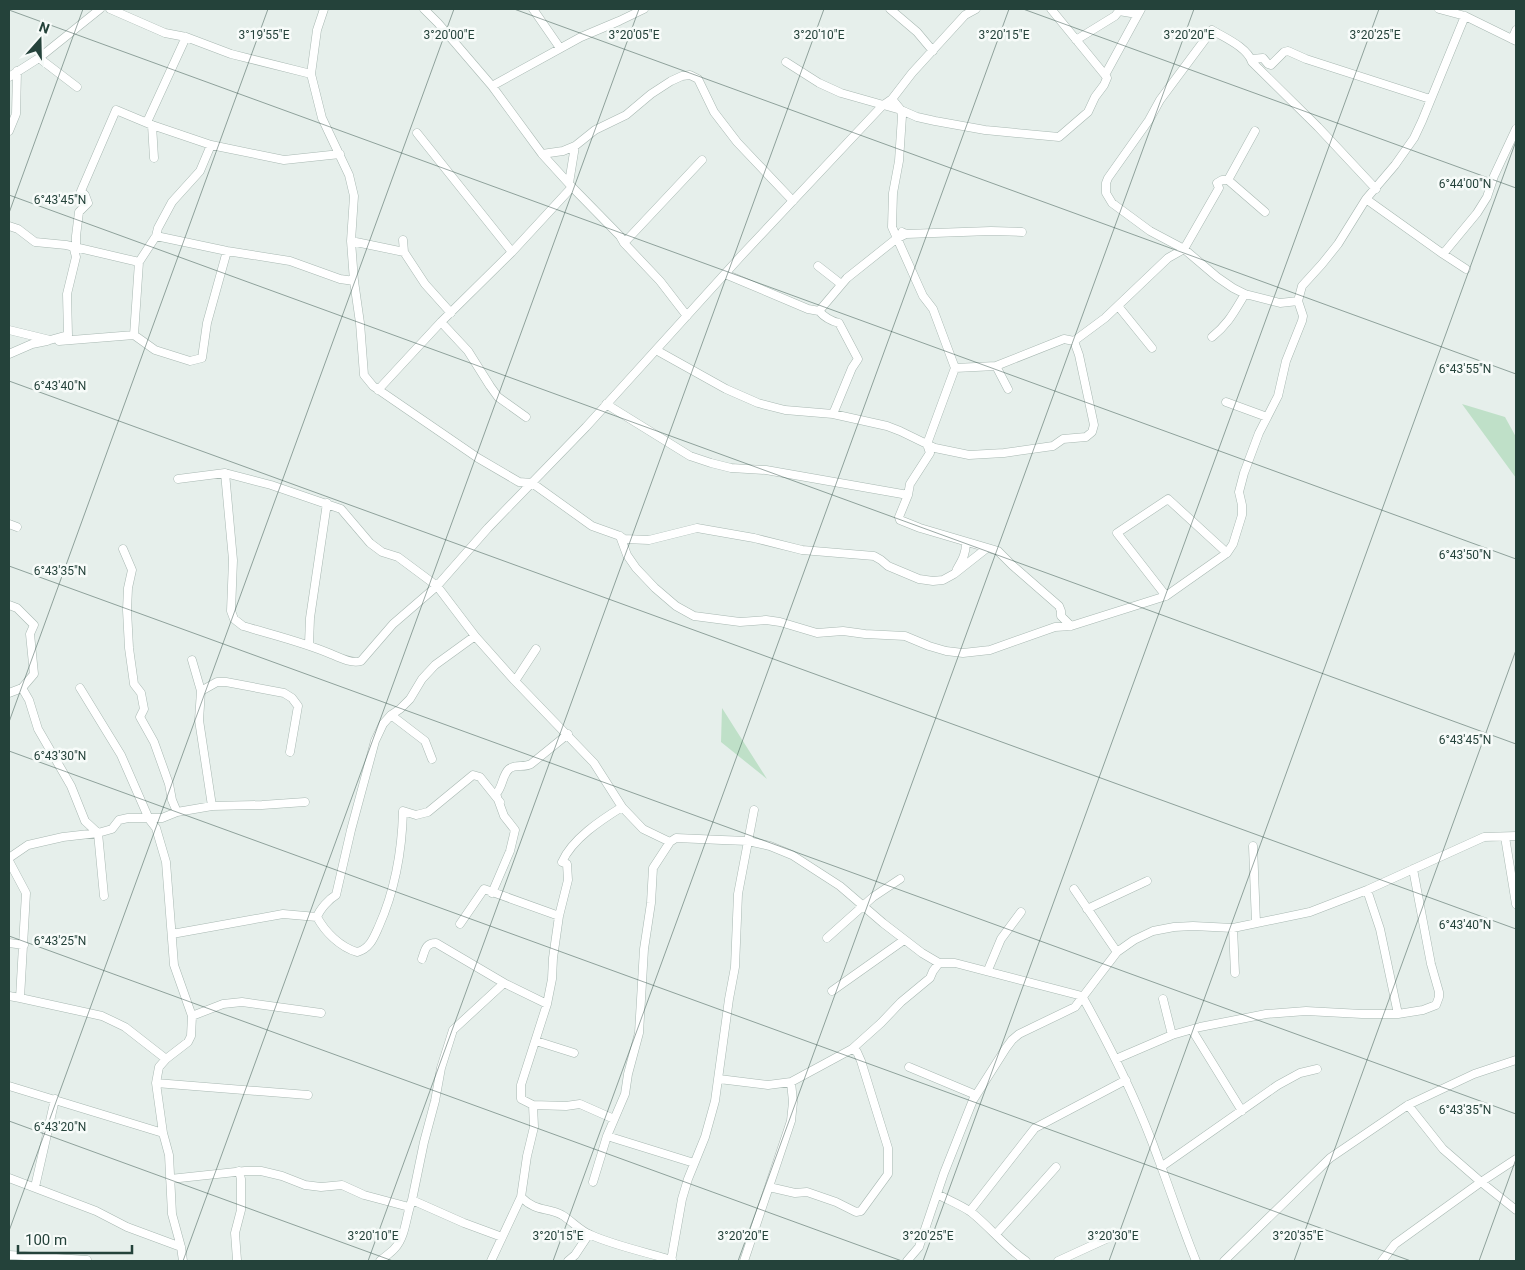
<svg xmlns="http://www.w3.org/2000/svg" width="1525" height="1270" font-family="Roboto,sans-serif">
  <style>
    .green { fill: #bfe0c8 }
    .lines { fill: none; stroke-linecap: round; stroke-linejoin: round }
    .minor-casing { stroke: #a8b8b2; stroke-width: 9 }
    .minor { stroke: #fff; stroke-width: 8 }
    .ticks { fill: none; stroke: #24423a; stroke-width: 1; stroke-opacity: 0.45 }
    .ticks-label { font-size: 12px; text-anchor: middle; fill: #24423a; stroke: #f7fbf9; stroke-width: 5; stroke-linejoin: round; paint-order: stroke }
  </style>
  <rect width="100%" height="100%" fill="#e6efeb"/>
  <path class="green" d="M1462,404L1505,417L1516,437V478Z
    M722,708L767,779L721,742Z"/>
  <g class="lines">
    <g class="minor-casing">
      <path id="minor" d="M110,9L165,33L186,37L231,54L311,74
        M324,9L317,30L311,74L322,118L349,175L354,196L351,241L354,281L360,323L364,375L373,386L478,458L519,482L532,483L592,526L620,536L624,539L649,540L697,528L754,538L802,550L874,556L881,560L888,566L919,579L933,581L943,580L954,574L987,548
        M424,9L438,23L492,86L542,154L572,187L620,236L624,243L660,281L687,316
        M533,9L560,48
        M890,9L917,32L933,51
        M1051,9L1105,75
        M1439,9L1465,16L1516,41
        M1512,39L1516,30
        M1076,40L1115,16L1119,11L1137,14
        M39,58L77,87
        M1252,59L1263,58L1268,64L1271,65L1284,52L1288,51L1306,59L1430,99
        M786,62L819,83L841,93L901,110L917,117L935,121L985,130L1059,137L1088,112L1095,97L1104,85L1107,78L1105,75L1141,9
        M9,77L39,58L100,9
        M492,86L581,37L619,21L644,9
        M892,99L901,110L902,116L899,161L893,193L892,227L923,296L933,309L955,368L927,444L930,453L910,484L908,495L899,517L900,520L920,528L998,551L1012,565L1059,606L1061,611V616L1071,626
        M147,122L186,37
        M152,125L154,158
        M9,131L16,114L17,71
        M417,133L512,252
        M542,154L563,151L575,146L595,130L626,115L651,94L671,81L682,76L690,75L698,79L714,112L737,142L793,201
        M1228,180L1255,131
        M569,183L575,146
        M1366,199L1443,254L1466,269
        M9,226L18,229L35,242L66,245L139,262L156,236L227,251L290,261L340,279L354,281
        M902,232L906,234L991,231L1022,232
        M156,236L158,228L172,202L200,171L211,145
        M403,240L404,252L425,284L451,313
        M351,241L404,252
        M624,243L702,160
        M1443,254L1477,213L1487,197L1494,176L1516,129
        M818,266L841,284
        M725,274L808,309L819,311L847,278L896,239L906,234
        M1298,301L1280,303L1245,294L1233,288L1217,277L1184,249L1150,231L1112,203L1106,193V183L1108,178L1149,120L1160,100L1212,30C1225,38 1247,47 1252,62L1318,127L1376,189
        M1118,306L1152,348
        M819,311C825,318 831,321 839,323L858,359L852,368L833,414
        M441,322L468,351L490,386L498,397L526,417
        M9,330L50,340L68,335L67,294L76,257L74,249L76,247V236L79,212L88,203L85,195L81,191L116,110L152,125L211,145L284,160L340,154
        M134,335L139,262
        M1212,337C1229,323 1234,312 1245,294
        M59,341L134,335L155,350L190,361L202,358L207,323L227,251
        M1074,341L1105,318L1168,258L1184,249L1219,188L1217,183L1222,180H1228L1265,212
        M656,350L726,389L758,403L785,410L833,414L887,426L900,431L935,448L969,455L1004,453L1053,446L1063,439L1086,437L1092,432L1094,425L1079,355L1074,341L1064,339L996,366L955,368
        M9,354L32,344L47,341
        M996,366L1008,389
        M378,390L441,322L512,252L572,187
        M1226,402L1267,417
        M606,404L690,456L711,463L731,468L766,470L908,495
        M225,473L233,560L231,611L234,619L243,626C273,635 303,642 331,654C340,658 352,664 361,661L393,624L437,586L488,528L586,427L741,256L882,106L892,99L912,73L965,15L976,9
        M178,479L225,473L271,485L341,509L370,543L382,552L398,557L437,586L475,636L515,681L594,763L622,807L643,829L670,842L676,838L722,840L748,841L770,846L792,855L840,886L883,923L922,953L939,963H955L1082,996C1111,1048 1138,1102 1158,1158C1171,1192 1182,1227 1196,1261
        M9,524L17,527
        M620,536L627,555L636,568L655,588L676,606L694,616L740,622L766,620L780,622L817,633L843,631L865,634L905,636L929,646L946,651L963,653L990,650L1055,627L1071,626L1166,596L1227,553L1233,544L1242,515V505L1239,492L1244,473L1259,433L1278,396L1286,361L1302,321L1303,316L1298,301L1302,286L1322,264L1338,244L1366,199L1395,165L1414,138L1422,121L1465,16
        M957,569C963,559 966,553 966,542
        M1166,596L1117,533L1168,499L1227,553
        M9,605L17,608L34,625L30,634L34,674L22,688L29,700L38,729L71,786L85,821L98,833L112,829L119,820L128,818H162L177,812L172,800L169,784L154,742L140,717L144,709L141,693L134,684L129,648L127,610L128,588L132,570L123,549
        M309,644L310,618L327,503
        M515,681L536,649
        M80,688L121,755L149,819L156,828L166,862L174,965L192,1016L191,1036L188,1042L166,1059L159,1067L156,1083L163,1133L169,1155L172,1214L181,1247L183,1261
        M201,691L217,682H226L284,693L292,698L298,706L290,752
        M9,693L22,688
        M391,715L425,741L432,759
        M212,806L262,805L305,802
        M177,812L212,806L199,720L201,691L192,660
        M1505,837L1516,904
        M1253,846L1256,923
        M9,858L28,845L63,837L98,833L104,896
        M9,861L26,893L20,998L102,1016L125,1027L166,1059
        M1074,889L1117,952
        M1367,890L1380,929L1398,1014
        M492,893L510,851L515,830L504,816L496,794C503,787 502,775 509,769C515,764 524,768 531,764L568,734
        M1087,909L1147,881
        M317,917C325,932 340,947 357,952C370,949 374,937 379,926C395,890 402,851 403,811L416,815L428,812L473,775L480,777L500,802
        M460,924L484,889L559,916
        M1233,928L1235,973
        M172,934L283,914L317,917C320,909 329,899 336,895L351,830L375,741L383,724L391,715L400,709L410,699L422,679L435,665L475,636
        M827,938L873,897L900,879
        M9,943L24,945
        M422,959C425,951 425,943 436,943L504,983L547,1004
        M988,970L1001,939L1021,912
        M832,991L904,940
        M9,996L20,998
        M1163,999L1172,1035
        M192,1016L223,1004L242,1002L321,1013
        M1192,1030L1242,1111
        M536,1041L574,1053
        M1116,1059L1172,1035L1200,1027L1266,1014L1306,1011L1362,1014H1398L1423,1010L1436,1005L1439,997V992L1431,964L1413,869
        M909,1067L976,1095
        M719,1079L768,1085L791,1082L852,1049L881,1023L901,1002L930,978L933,971L939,963
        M156,1083L308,1095
        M9,1086L163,1133
        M533,1105L566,1106L580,1104L614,1119
        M1408,1105L1443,1149L1481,1182L1516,1210
        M607,1136L694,1163
        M1161,1167L1278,1085L1300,1073L1317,1069
        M9,1178L96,1211L127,1227L181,1247
        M170,1179L245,1171H261L282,1176L305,1185L321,1187L342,1185L364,1195L409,1207
        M593,1182L607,1136L625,1094L628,1074L639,1033L644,949L651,903L653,868L670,842
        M35,1187L55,1099
        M769,1187L795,1193L807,1192L836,1202L856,1212L861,1211L888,1174V1148L861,1061L857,1052L852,1049
        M937,1194C948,1200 961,1205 971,1212C990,1227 1006,1248 1026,1261
        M521,1197C536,1212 546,1207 562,1215C572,1221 580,1231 591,1235C616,1246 645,1252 672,1260
        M412,1200L464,1223L502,1237
        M970,1211L1035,1128L1126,1080
        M996,1234L1056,1167
        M9,1255L87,1260
        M237,1260L235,1233L241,1210V1179L239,1171
        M380,1261C384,1257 391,1253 395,1248C406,1236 406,1215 412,1200L424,1142L435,1101L441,1068L453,1030L504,983
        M491,1261L521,1197L527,1156L534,1127L533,1105L521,1099V1085L547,1004L552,979L553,958L559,916L568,880L567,864L562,862C572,839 601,820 622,807
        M568,1261L575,1255L589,1234
        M671,1261L682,1199L688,1179L705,1137L715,1101L729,999L735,967L738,894L754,810
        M744,1261L791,1121L793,1102L791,1082
        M907,1261L919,1247L944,1173L973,1100L1006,1048L1012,1040L1019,1034L1075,1007L1117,952L1134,940L1153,931L1174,927L1193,926L1233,928L1310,912L1367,890L1484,837L1516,836
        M1058,1261L1117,1234
        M1224,1261L1330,1158L1408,1105L1474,1074L1516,1060
        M1382,1261L1395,1244L1481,1182L1516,1159"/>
    </g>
    <use href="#minor" class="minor"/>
  </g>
  <path class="ticks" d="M514,9L1516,374M1023,9L1516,188M9,10L1516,559M9,195L1516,744M9,213L83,9M9,381L1516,929M9,566L1516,1114M9,722L268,9M9,751L1411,1261M9,936L902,1261M9,1121L393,1261M9,1231L454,9M183,1261L639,9M368,1261L824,9M553,1261L1009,9M738,1261L1194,9M923,1261L1379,9M1109,1261L1516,141M1294,1261L1516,650M1479,1261L1516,1159"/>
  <g class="ticks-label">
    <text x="264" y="39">3°19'55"E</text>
    <text x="634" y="39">3°20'05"E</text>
    <text x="819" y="39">3°20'10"E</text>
    <text x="1004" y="39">3°20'15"E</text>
    <text x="1189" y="39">3°20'20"E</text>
    <text x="449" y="39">3°20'00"E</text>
    <text x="1375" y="39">3°20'25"E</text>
    <text x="1465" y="188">6°44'00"N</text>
    <text x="60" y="204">6°43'45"N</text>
    <text x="1465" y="373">6°43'55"N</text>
    <text x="60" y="390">6°43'40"N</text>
    <text x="1465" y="559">6°43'50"N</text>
    <text x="60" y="575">6°43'35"N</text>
    <text x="1465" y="744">6°43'45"N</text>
    <text x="60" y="760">6°43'30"N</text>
    <text x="1465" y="929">6°43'40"N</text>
    <text x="60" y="945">6°43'25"N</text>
    <text x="1465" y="1114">6°43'35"N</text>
    <text x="60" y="1131">6°43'20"N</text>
    <text x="373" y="1240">3°20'10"E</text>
    <text x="558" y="1240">3°20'15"E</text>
    <text x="743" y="1240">3°20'20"E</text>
    <text x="928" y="1240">3°20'25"E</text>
    <text x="1113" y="1240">3°20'30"E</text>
    <text x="1298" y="1240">3°20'35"E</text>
  </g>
  <rect width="1525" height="1270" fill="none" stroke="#24423a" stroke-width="20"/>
  <g transform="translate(40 40) rotate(20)" stroke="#f7fbf9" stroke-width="4" paint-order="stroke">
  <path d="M0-4L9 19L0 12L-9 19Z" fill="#24423a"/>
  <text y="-8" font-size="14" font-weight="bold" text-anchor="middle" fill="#24423a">N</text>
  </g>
  <path d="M18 1245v8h114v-8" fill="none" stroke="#24423a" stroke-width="2.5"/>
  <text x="25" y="1245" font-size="15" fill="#24423a" stroke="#f7fbf9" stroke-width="4" paint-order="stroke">100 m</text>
</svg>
